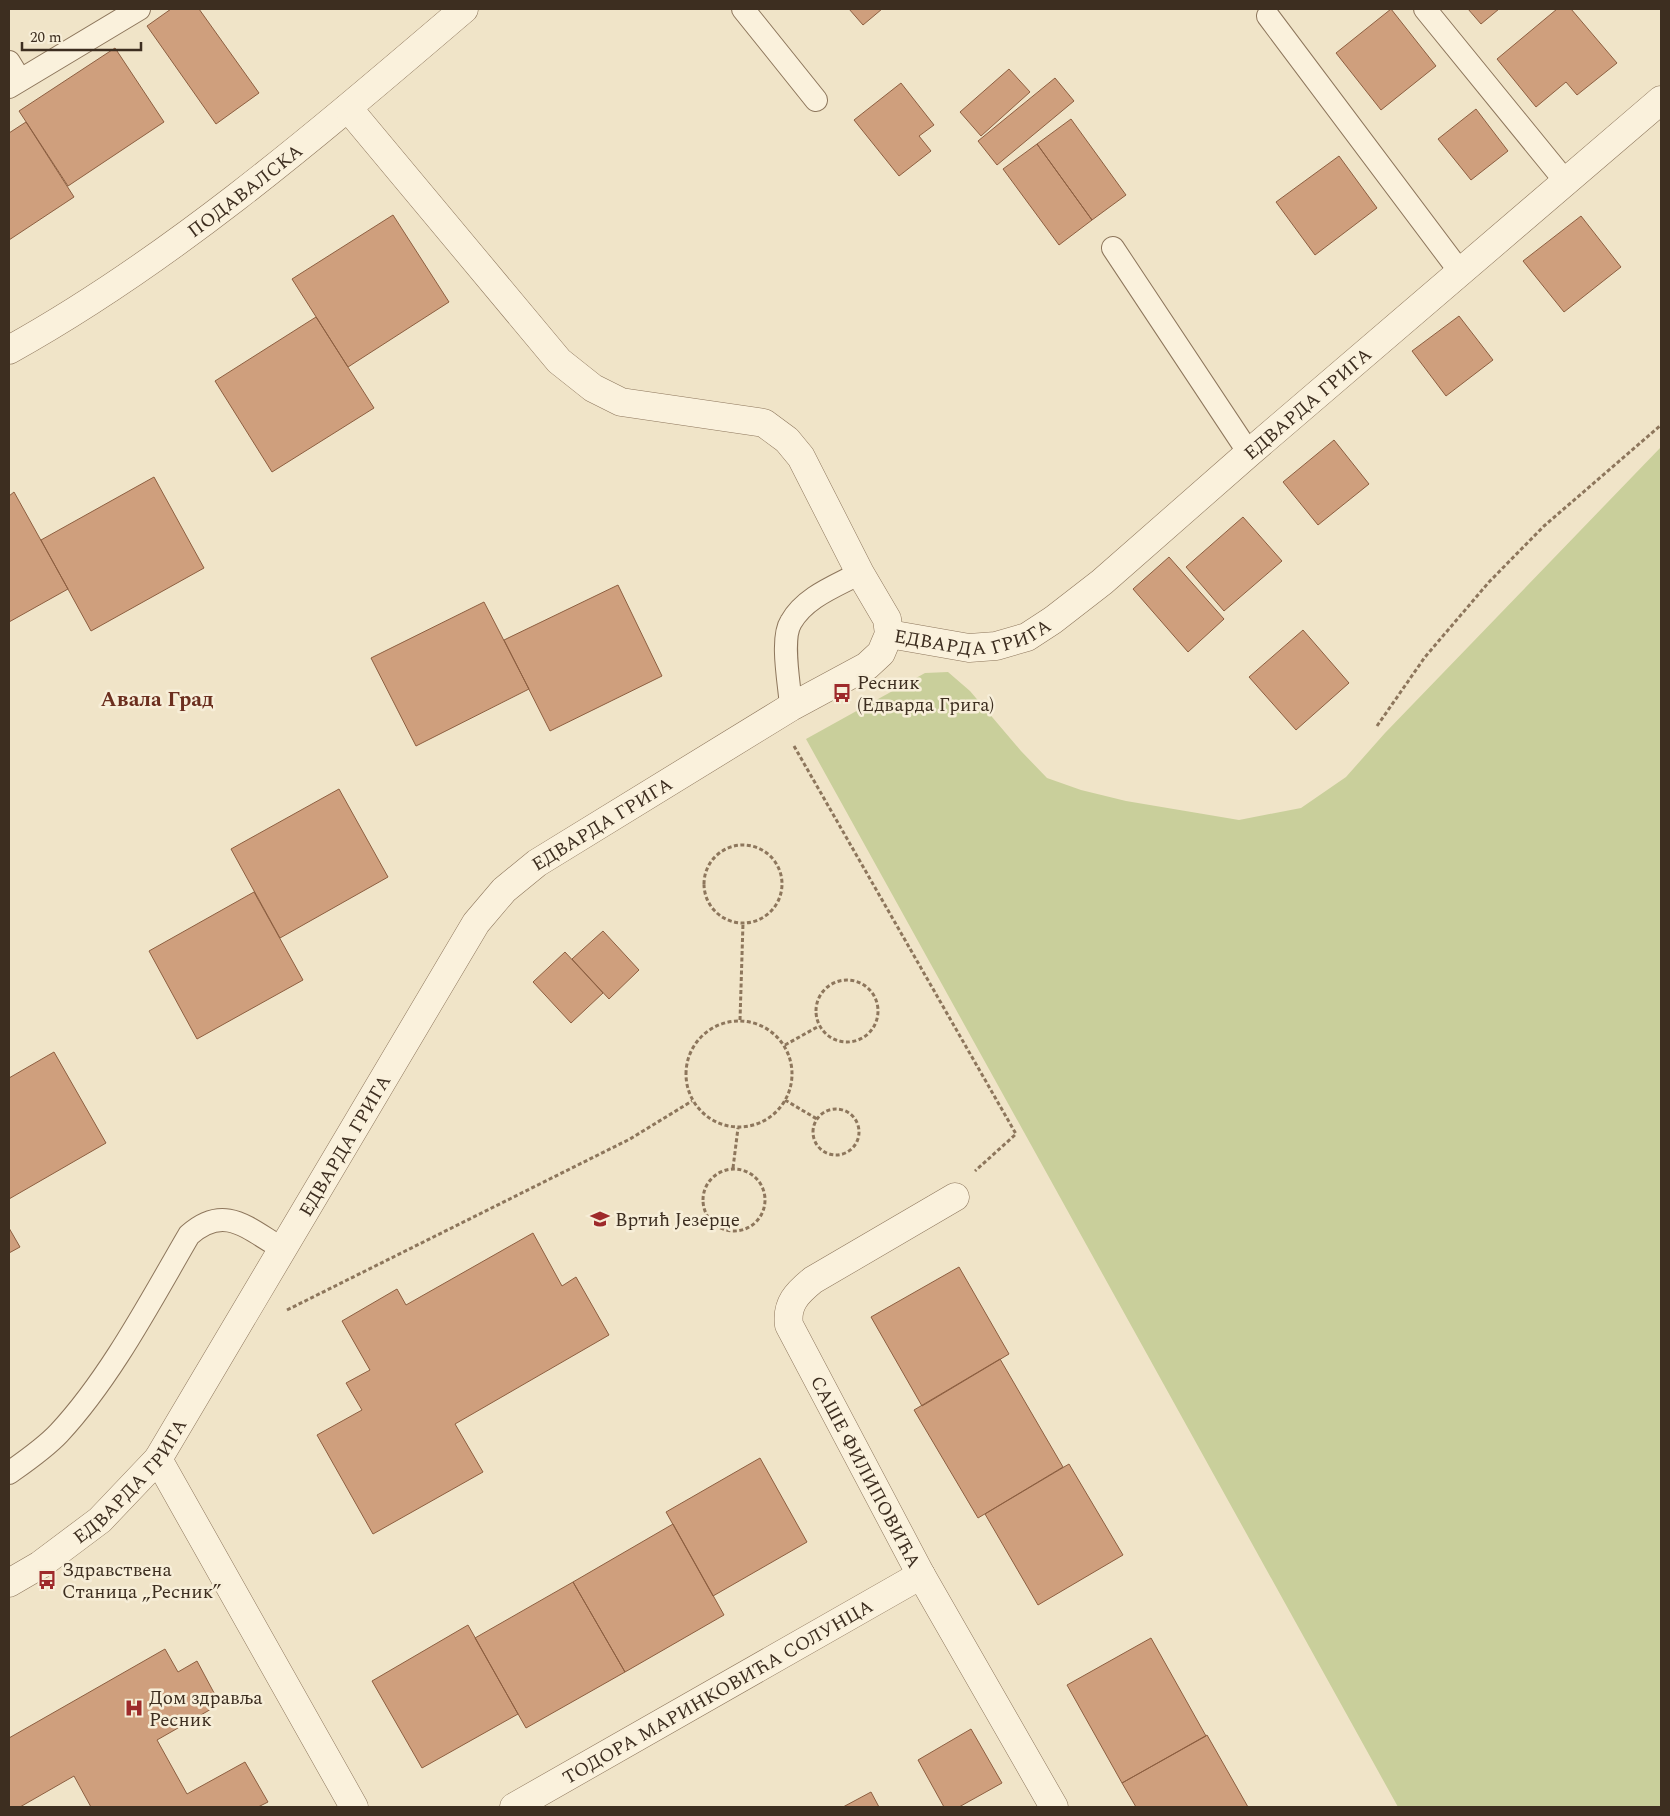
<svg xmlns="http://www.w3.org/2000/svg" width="1670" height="1816" font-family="Spectral,serif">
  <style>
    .green { fill: #c9cf9b }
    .building { fill: #cf9f7d; stroke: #8d5f41 }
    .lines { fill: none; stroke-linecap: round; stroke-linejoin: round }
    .service-casing { stroke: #8d765c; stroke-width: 24 }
    .minor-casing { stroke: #8d765c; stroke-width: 29 }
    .path { stroke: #8d765c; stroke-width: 3; stroke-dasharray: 4 2.5; stroke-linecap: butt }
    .service { stroke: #faf1dc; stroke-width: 22 }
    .minor { stroke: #faf1dc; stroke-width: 28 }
    .labels { text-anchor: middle; stroke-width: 5; stroke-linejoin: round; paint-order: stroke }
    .street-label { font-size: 19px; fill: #3d2e20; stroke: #f7eed8 }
    .poi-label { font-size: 19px; fill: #3d2e20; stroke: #f7eed8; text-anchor: start }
    .quarter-label { font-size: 21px; font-weight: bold; fill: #6b2e1e; stroke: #f7eed8 }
  </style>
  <rect width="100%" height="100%" fill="#f0e4c8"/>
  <path class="green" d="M1661,447V1807H1398L806,739L925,673L948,672L970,691L1021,751L1047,778L1081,790L1126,801L1239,820L1301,808L1346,777L1385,733Z"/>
  <path class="building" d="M171,9H199L259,93L216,124L147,26Z
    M849,9H882L863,25Z
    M1391,9L1436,66L1381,110L1336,53Z
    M1468,9H1499L1481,24Z
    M1557,9H1571L1617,63L1577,95L1566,82L1536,107L1497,59Z
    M115,48L164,122L68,186L19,111Z
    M1009,69L1030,92L981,136L960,112Z
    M1055,78L1074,101L997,165L978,141Z
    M901,83L934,125L919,136L931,151L899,176L854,120Z
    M1476,109L1508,151L1471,180L1438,139Z
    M1071,119L1126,195L1092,220L1037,144Z
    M26,122L74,197L9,240V133Z
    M1037,144L1092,220L1059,245L1003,169Z
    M1339,156L1377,208L1315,255L1276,202Z
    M393,215L449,302L348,367L292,279Z
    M1581,216L1621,267L1564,312L1523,261Z
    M1459,316L1493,360L1446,396L1412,351Z
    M316,317L374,408L272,472L215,381Z
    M1334,440L1369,484L1318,525L1283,482Z
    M154,477L204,568L91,631L41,540Z
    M14,492L68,589L9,622V496Z
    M1243,517L1282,561L1224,611L1186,567Z
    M1169,557L1224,619L1188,652L1133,589Z
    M618,585L662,676L550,731L504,640Z
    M484,602L529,689L416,746L371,658Z
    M1303,630L1349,683L1296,730L1249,677Z
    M339,789L388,877L280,938L231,849Z
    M254,892L303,980L197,1039L149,951Z
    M603,931L639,970L609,999L572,959Z
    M565,952L603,993L571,1023L533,982Z
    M54,1052L106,1143L9,1199V1078Z
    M9,1228L20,1247L9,1253Z
    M533,1233L562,1286L576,1277L609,1335L455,1424L483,1472L373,1534L317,1435L362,1410L346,1383L370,1370L342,1321L397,1289L406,1305Z
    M959,1267L1009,1354L922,1406L871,1317Z
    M1000,1359L1063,1467L978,1518L914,1410Z
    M760,1458L807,1542L713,1596L666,1512Z
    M1069,1464L1123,1555L1038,1605L985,1514Z
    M673,1524L724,1615L625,1672L573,1582Z
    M573,1582L625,1672L526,1728L475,1638Z
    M468,1625L518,1714L422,1768L372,1681Z
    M1151,1638L1206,1736L1122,1783L1067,1685Z
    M165,1649L178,1672L197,1661L220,1704L157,1740L187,1794L245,1762L268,1802L258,1807H91L74,1776L20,1807H9V1738Z
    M971,1729L1002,1783L959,1807H944L918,1760Z
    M1207,1735L1248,1807H1136L1122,1783Z
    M871,1792L879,1807H843Z"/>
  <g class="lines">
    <g class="service-casing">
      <path id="service" d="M743,9L816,100
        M1425,9L1566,182
        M1268,16L1461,273
        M9,62L20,80
        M9,87L139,9
        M1113,248L1249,453
        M791,707C790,687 780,639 791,622C805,597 836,586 860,573
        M9,1473C26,1461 45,1448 59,1433C111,1377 151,1300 189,1235C225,1203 248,1229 283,1249"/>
    </g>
    <g class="minor-casing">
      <g id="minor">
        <path id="s1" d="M9,350C173,259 322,130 464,9"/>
        <path id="s2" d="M889,634L969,648L996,646L1027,637L1053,620L1102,582L1249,453L1661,100"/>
        <path id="s3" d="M955,1197L813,1280C797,1293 786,1304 789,1325L921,1575L1054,1807"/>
        <path d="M158,1459L354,1807"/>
        <path id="s4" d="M9,1583L40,1565L100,1520L158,1459L476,923L504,890L537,863L791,707L867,666L881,653L889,634L887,619L860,573L801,457L787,440L764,423L621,402L593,388L559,361L348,108"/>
        <path id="s5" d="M514,1807L921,1575"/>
      </g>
    </g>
    <path class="path" d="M1377,726L1425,657L1489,582L1544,526L1661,425
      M794,746L1016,1134L975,1171
      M704 884a39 39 0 1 1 78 0a39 39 0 1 1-78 0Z
      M816 1011a31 31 0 1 1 62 0a31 31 0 1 1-62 0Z
      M740,1020L743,923
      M686 1074a53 53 0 1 1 106 0a53 53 0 1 1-106 0Z
      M785,1045L819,1026
      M785,1100L817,1119
      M813 1132a23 23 0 1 1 46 0a23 23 0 1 1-46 0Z
      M733,1168L738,1128
      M703 1200a31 31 0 1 1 62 0a31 31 0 1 1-62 0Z
      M287,1310L630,1139L692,1101"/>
    <use href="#service" class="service"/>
    <use href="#minor" class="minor"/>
  </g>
  <defs>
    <g id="bus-bare" transform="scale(1.5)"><path d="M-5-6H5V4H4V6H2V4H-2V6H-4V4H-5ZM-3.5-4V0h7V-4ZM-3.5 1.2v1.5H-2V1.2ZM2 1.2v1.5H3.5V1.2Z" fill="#9e2a2b" stroke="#f7eed8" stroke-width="2.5" paint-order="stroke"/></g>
    <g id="school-bare" transform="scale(1.5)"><path d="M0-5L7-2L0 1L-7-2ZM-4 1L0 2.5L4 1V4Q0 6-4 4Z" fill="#9e2a2b" stroke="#f7eed8" stroke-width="2.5" paint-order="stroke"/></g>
    <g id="hospital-bare" transform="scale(1.5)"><path d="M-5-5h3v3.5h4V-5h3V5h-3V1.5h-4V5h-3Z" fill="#9e2a2b" stroke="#f7eed8" stroke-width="2.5" paint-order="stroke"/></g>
  </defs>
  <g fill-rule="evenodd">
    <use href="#bus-bare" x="842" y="693"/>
    <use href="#school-bare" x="600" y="1219"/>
    <use href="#bus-bare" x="47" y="1580"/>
    <use href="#hospital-bare" x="134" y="1708"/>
  </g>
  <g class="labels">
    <g class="street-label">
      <text dy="7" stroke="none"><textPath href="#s1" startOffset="285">ПОДАВАЛСКА</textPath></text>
      <text dy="7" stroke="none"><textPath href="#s2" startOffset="506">ЕДВАРДА ГРИГА</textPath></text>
      <text dy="7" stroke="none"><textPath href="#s2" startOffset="86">ЕДВАРДА ГРИГА</textPath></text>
      <text dy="7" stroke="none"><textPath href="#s4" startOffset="980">ЕДВАРДА ГРИГА</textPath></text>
      <text dy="7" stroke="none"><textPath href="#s4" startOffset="560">ЕДВАРДА ГРИГА</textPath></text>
      <text dy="7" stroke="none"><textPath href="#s3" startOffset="384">САШЕ ФИЛИПОВИЋА</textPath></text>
      <text dy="7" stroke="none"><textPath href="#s4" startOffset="160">ЕДВАРДА ГРИГА</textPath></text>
      <text dy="7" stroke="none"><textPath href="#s5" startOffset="234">ТОДОРА МАРИНКОВИЋА СОЛУНЦА</textPath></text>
    </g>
    <g class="poi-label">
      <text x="857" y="689">Ресник<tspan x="857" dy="22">(Едварда Грига)</tspan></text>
      <text x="615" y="1226">Вртић Језерце</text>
      <text x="62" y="1576">Здравствена<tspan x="62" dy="22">Станица „Ресник”</tspan></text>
      <text x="149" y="1704">Дом здравља<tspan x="149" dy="22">Ресник</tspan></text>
    </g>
    <g class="quarter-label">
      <text x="157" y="706">Авала Град</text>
    </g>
  </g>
  <rect width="1670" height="1816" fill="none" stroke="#3d2e20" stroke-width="20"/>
  <path d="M22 42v8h119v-8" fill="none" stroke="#3d2e20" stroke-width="2.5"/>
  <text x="30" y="42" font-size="15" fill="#3d2e20" stroke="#f7eed8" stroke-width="4" paint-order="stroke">20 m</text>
</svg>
